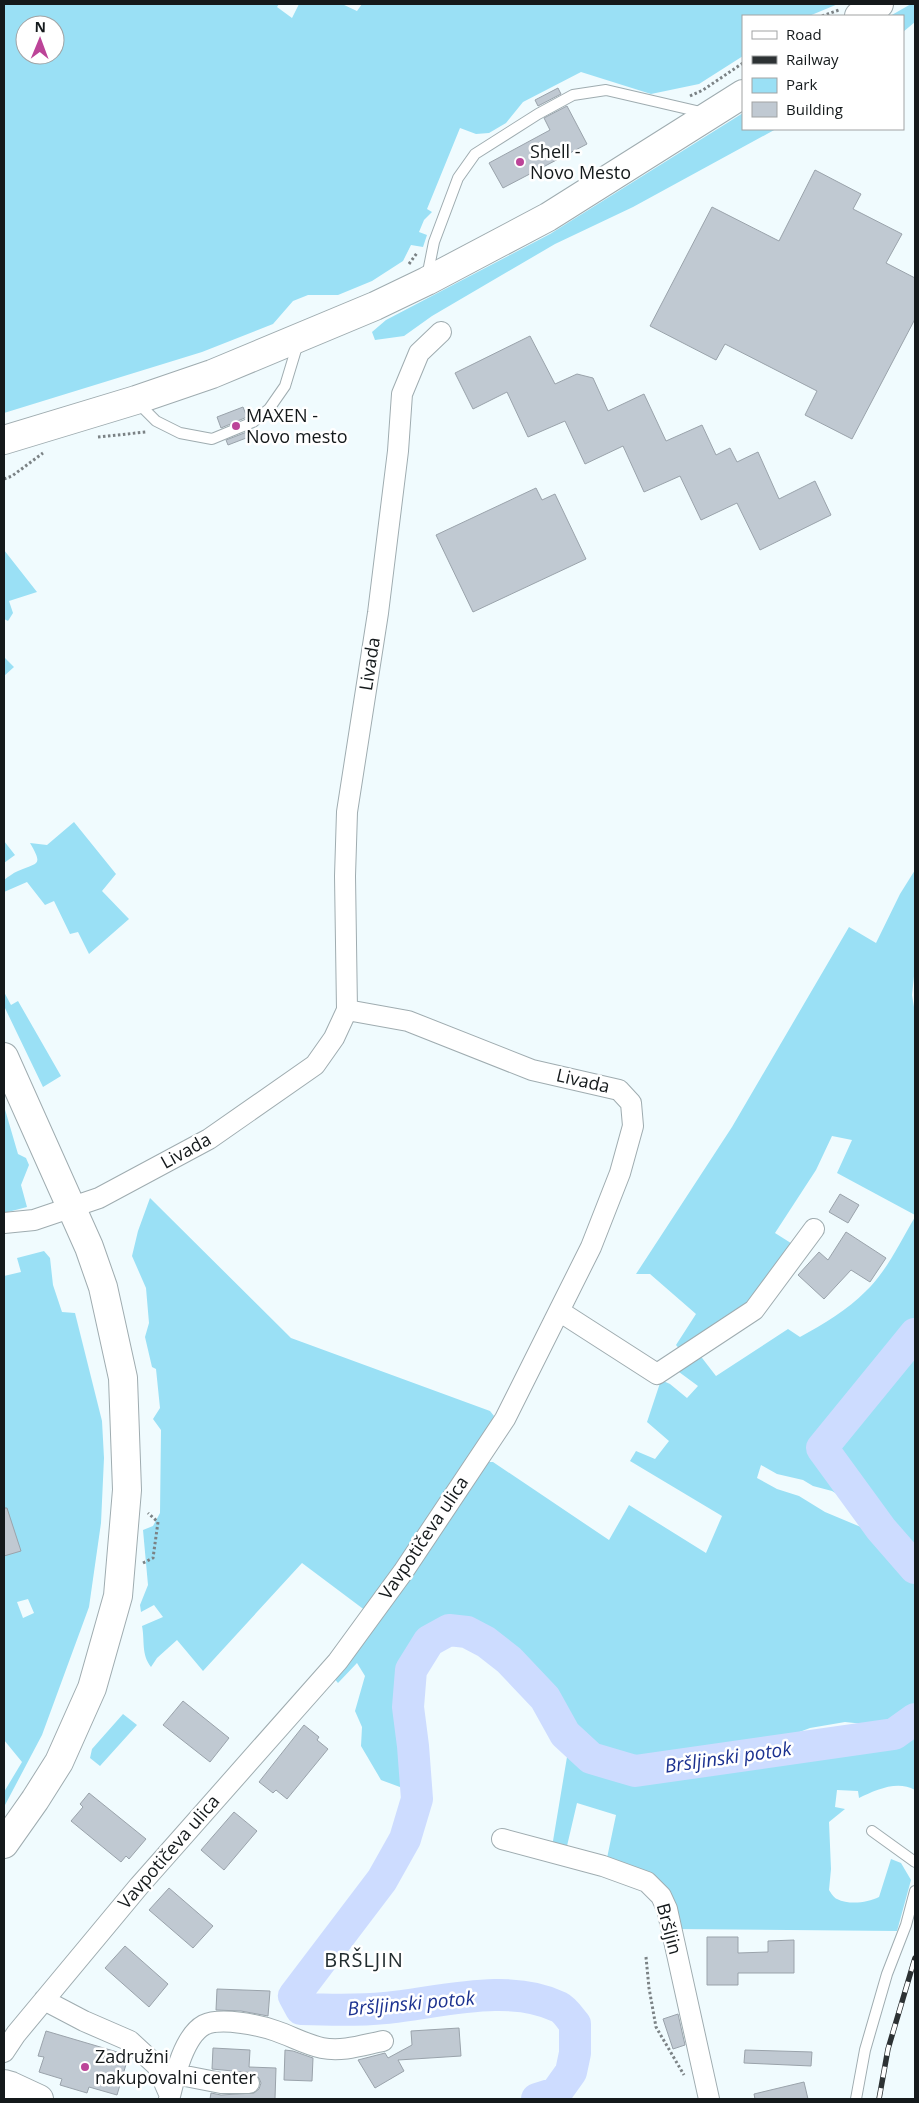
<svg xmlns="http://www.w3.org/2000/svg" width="919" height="2103" font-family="'Open Sans',sans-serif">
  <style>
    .green { fill: #9ae0f5; fill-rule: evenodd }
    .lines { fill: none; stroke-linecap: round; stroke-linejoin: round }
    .river { stroke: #cddcff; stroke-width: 32 }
    .building { fill: #c0c9d2; stroke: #9aa3ab }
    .lane-casing { stroke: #9facb0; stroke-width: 12 }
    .street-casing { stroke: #9facb0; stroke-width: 22 }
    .secondary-casing { stroke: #9facb0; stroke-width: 30 }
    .path { stroke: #7b8285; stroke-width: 3; stroke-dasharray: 2.5 2.5; stroke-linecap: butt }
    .lane { stroke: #fff; stroke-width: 10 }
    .street { stroke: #fff; stroke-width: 20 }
    .secondary { stroke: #fff; stroke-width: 28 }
    .rail-casing { stroke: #2d3234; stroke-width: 5.5 }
    .rail { stroke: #fff; stroke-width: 4; stroke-dasharray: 11; stroke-linecap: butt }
    .poi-dot { fill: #bc4498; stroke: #fff; stroke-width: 2 }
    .labels { text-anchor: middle; stroke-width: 5; stroke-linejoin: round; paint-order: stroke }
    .poi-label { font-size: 18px; fill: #14191b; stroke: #fff; text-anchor: start }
    .street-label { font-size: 18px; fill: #14191b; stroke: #fff }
    .water-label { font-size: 19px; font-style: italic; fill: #1c3290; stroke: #fff }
    .quarter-label { font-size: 20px; letter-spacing: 1px; fill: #222d30; stroke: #fff }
  </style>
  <rect width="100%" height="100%" fill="#f0fbfe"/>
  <path class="green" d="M4,4H279L277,7L292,18L299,4H342L357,11L362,4H838L809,16H743V56L699,84L651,94L581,72L523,102L506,123L489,133L476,134L460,128L427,209L432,212L424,220L419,232L427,235L423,247L411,245L403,261L372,281L338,295H308L293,301L273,324L202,352L4,413ZM25,25H55V55H25Z
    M911,4H915V22L903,32V16H890Z
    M743,113V129H776L633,207L555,244L432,316L404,336L375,340L372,332L386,320L550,234Z
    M4,550L37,592L9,601L13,613L8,621L4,619Z
    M5,658L14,667L4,676V659Z
    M74,822L116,874L102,891L129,919L89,954L78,932L70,934L54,901L45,905L27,882L4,892V880C8,877 13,873 18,871C37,862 44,867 30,843L47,845Z
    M4,841L15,855L4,863Z
    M915,870V967L912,995L915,1013V1215L837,1173L852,1140L832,1136L816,1170L775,1233L794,1245L748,1305L681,1351L676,1345L696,1314L650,1274H636L732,1127L849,927L876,943L900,894Z
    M4,992L11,1005L18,1001L61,1076L43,1087L4,1006Z
    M4,1106L18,1154L26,1158L29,1165L21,1185L27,1207L4,1213Z
    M150,1198L291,1338L490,1411L494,1416L484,1435L366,1611L302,1563L203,1671L177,1640L157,1658L151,1667C141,1654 145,1641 142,1626L163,1617L154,1605L141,1612L140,1605L148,1585L143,1530L153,1526L160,1513L161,1430L153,1419L160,1408L156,1369L152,1367L145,1337L149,1323L146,1288L132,1256L138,1231Z
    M915,1217V1560L883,1524L860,1508L832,1491L813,1486L803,1480L777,1474L761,1465L757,1478L777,1489L799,1496L825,1512L868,1530L881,1538L915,1578V1711L883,1726L845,1722L810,1728L765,1745L637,1761L601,1753L573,1730L564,1707L553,1692L497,1642L460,1623C430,1628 407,1650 401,1681C399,1693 401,1708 402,1720C404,1743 406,1766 408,1790L381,1780L361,1746L362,1727L355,1711L365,1676L357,1663L338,1683L332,1676L486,1462H493L609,1540L629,1505L706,1553L722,1516L630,1461L636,1451L655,1459L669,1441L647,1422L661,1380L670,1384L687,1398L698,1386L679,1372L682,1364L699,1354L716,1376L788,1329L800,1337C824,1324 847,1310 866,1291C887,1271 900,1242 915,1217Z
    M44,1251L50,1258L53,1285L62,1312L75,1313L102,1421L104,1458L101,1523L89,1607L42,1735L4,1807V1792L22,1762L4,1740V1553L17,1549L4,1507V1276L21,1272L17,1258ZM28,1599L34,1613L23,1618L17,1602Z
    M123,1714L137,1725L100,1766L90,1758L92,1749Z
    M915,1730V1790C897,1780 876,1790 859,1798L858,1791L837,1790L835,1807L845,1809L829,1822L831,1869L829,1890C831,1893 834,1898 837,1899C849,1905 867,1903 879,1897L891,1859L901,1863L911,1880L897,1931L674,1929L665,1894L552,1847L568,1751L587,1762L626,1776L659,1778L698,1774L766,1761L845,1740L884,1742L906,1738ZM577,1803L616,1815L607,1858L567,1846Z"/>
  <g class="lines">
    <path class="river" d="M915,1334L822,1448L881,1529L915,1568
      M537,2099L556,2093L571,2072L575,2053V2024C570,2018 565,2010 559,2007C509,1982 438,2003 385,2008C357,2011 329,2010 301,2009L294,1996L382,1880L405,1839L417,1799L413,1746L408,1707L411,1670L429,1641L449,1630L467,1632L486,1642L509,1660L545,1698L565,1734L591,1758L635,1771L894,1734L915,1719"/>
  </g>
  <path class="building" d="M558,88L561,94L538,106L535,100Z
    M567,106L587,144L503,188L489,163L550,130L544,118Z
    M815,170L861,194L853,209L902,234L886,263L915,278V319L852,439L805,415L817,391L725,344L716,360L650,326L712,207L779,241Z
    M530,336L555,384L577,374L593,378L608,411L644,394L666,441L702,425L716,455L730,448L737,462L758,452L779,499L815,481L831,515L760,550L737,503L701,520L680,476L644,492L623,446L585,464L565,421L528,437L507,392L473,409L455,373Z
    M243,407L247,417L221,428L217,417Z
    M252,430L254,435L228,445L226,440Z
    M536,488L542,500L555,494L586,559L473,612L436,535Z
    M840,1194L859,1205L848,1223L829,1212Z
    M846,1232L886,1258L870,1282L851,1270L824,1299L798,1275L819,1252L828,1260Z
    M4,1508H7L21,1551L4,1556Z
    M183,1701L229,1738L210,1762L163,1725Z
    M304,1725L319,1737L317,1740L328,1749L287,1799L276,1790L273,1793L259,1782Z
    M89,1793L146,1839L129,1859L126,1856L121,1862L71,1821L83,1807L80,1804Z
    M234,1812L257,1831L224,1870L201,1850Z
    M169,1888L213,1926L193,1948L149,1910Z
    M707,1937H738V1953L768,1952V1941L794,1940V1973H738V1985H707Z
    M125,1946L168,1984L149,2007L105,1968Z
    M217,1989L270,1991L268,2016L241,2011L216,2010Z
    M678,2014L685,2045L673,2049L663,2019Z
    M459,2028L461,2056L398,2060L404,2071L375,2088L358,2060L385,2053L388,2058L412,2045L411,2031Z
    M46,2031L124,2054L123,2060L127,2061L117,2095L89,2087L87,2093L60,2085L62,2079L39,2072L44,2057L38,2056Z
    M213,2048L250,2050L249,2067L276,2068L275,2099H210L211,2093L221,2095L254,2093L259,2089L261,2083L259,2078L254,2073L212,2069Z
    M285,2050L293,2051L313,2058L312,2081L284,2080Z
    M745,2050L812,2052L811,2066L744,2063Z
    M804,2082L808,2099H755L754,2094Z"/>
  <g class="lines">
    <g class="lane-casing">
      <path id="lane" d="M427,277L434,242L458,178L475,154L538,114L573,95L606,90L705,113
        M138,403L156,421L180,433L212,439L253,422L269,409L285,386L298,343
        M872,1831L915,1862
        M856,2099L865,2050L887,1974L906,1925L915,1891"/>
    </g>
    <g class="street-casing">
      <path id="street" d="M347,1010L408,1021L532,1070L619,1090L631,1103L633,1126L620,1173L591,1247L559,1311
        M4,1223L34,1220L99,1198L209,1139L315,1065L334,1038L347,1010L345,876L347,812L378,613L398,451L402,394L419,353L441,332
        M502,1839L603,1866L647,1882L661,1896L667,1909L709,2099
        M44,2000L84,2021L130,2041L157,2066L170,2096L169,2099
        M4,2052L16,2034L139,1886L338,1661L403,1572L505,1419L559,1311L657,1374L754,1310L814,1229
        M175,2074L221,2083H249
        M170,2096C175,2075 184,2036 204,2025C221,2017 259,2025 276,2031C291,2036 307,2045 322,2048C343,2052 363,2045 383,2041"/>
    </g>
    <g class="secondary-casing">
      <path id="secondary" d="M859,16L879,4
        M4,440L136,400L212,374L375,306L427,281L548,217L743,94
        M4,1057L89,1247L103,1287L123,1378L127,1490L118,1596L92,1688L59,1762L35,1800L4,1844
        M4,2084L11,2086L39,2099"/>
    </g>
    <path class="path" d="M822,16L839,10
      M690,96L703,90L743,63
      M409,264L417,253
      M98,437L146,432
      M4,479L12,476L43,453
      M143,1563L153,1558L158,1522L148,1513
      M646,1957L649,1988L656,2027L684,2075"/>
    <use href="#lane" class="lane"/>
    <use href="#street" class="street"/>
    <use href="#secondary" class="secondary"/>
    <g class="rail-casing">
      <path id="rail" d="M879,2099L888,2049L915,1958"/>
    </g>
    <use href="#rail" class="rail"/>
  </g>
  <g class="poi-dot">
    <circle cx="520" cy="162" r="5"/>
    <circle cx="236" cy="426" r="5"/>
    <circle cx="85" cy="2067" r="5"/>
  </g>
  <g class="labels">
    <g class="poi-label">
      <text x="530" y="158">Shell -<tspan x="530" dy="21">Novo Mesto</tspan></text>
      <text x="246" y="422">MAXEN -<tspan x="246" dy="21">Novo mesto</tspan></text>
      <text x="95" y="2063">Zadružni<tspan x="95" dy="21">nakupovalni center</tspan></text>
    </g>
    <g class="street-label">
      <text transform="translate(370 664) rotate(-81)" y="6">Livada</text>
      <text transform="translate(583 1081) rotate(13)" y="6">Livada</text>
      <text transform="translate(186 1151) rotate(-29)" y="6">Livada</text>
      <text transform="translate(424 1538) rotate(-56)" y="6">Vavpotičeva ulica</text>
      <text transform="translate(169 1852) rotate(-49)" y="6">Vavpotičeva ulica</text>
      <text transform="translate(669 1929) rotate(75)" y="6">Bršljin</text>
    </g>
    <g class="water-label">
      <text transform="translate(728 1757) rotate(-8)" y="7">Bršljinski potok</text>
      <text transform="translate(411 2003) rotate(-5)" y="7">Bršljinski potok</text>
    </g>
    <g class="quarter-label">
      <text x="364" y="1967">BRŠLJIN</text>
    </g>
  </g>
  <rect width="919" height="2103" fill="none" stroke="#14191b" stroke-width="10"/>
  <rect x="742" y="15" width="162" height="115" fill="#ffffff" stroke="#a1a3a4"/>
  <rect x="752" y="31" width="25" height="8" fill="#ffffff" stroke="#a1a3a4"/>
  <text x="786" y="40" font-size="15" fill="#14191b">Road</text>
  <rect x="752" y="56" width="25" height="8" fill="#2d3234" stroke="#a1a3a4"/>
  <text x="786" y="65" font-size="15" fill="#14191b">Railway</text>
  <rect x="752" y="78" width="25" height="15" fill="#9ae0f5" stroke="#a1a3a4"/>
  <text x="786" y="90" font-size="15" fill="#14191b">Park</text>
  <rect x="752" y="102" width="25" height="15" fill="#c0c9d2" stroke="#a1a3a4"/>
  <text x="786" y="115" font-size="15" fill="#14191b">Building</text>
  <g transform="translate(40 40) rotate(1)"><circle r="24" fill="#ffffff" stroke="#a1a3a4"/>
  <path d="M0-4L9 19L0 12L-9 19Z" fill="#bc4498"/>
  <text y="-8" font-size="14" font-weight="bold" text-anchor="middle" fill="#14191b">N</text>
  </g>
</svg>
